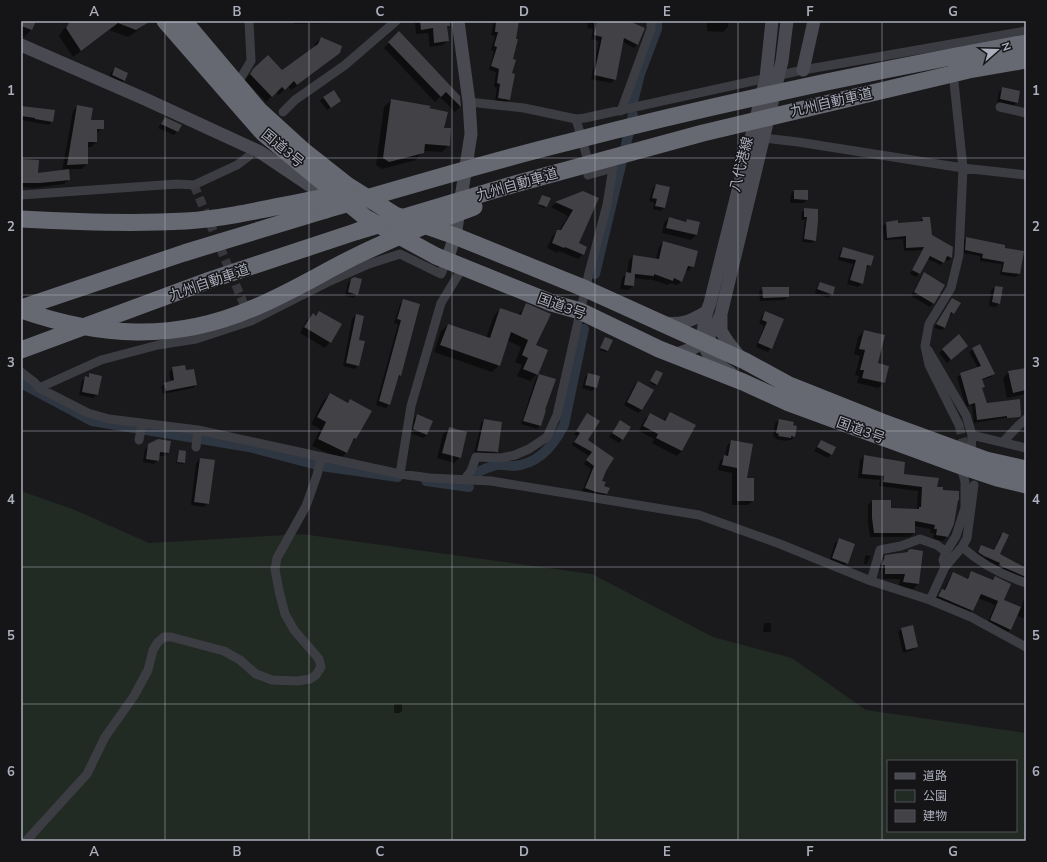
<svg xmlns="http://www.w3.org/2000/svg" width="1047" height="862" font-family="'Nunito Sans','Noto Sans JP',sans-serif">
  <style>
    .green { fill: #212a23; fill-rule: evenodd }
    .shadow { fill: #0007 }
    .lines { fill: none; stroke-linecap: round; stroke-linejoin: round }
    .canal { stroke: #2e3641; stroke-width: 10 }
    .building { fill: #414146 }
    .street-tunnel { stroke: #37373c; stroke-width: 9; stroke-dasharray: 9 4.5; stroke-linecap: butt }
    .street { stroke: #3c3c43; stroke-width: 9 }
    .secondary { stroke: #484951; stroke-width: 13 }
    .highway { stroke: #666872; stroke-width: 17 }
    .highway-bridge { stroke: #666872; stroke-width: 17 }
    .grid { fill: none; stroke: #abaebc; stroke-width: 1; stroke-opacity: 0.55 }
    .labels { text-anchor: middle; stroke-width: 3; stroke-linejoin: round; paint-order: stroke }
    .street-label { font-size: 14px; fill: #abaebc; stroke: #151417 }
    .neatline { fill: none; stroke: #abaebc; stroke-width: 1.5 }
    .grid-label { font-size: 13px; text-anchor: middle; font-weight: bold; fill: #abaebc }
  </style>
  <rect width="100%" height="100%" fill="#1a191c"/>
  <path class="green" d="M21,491L75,510L149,543L302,534L592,574L713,637L792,658L866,710L1026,733V841H21ZM888,761H1016V831H888Z"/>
  <path class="shadow" d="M21,21H35L31,30L24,37L21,35Z
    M72,21H143L145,24L137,31L128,37L109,30L73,57L59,36L63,30Z
    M294,21H336L334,23L294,24Z
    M416,21H445L448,40L443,45L430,47L428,33L416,34L415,22Z
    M494,21H514L509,99L506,103L495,102L497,87H494L496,72L489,70L494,51L491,50L495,36L491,35Z
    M588,21H626L638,44L634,48L623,42L615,79L611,83L591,79L599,41L591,39L593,29L587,28Z
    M707,21H729L728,27L723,32L707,31Z
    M399,33L459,96L460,107L455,112L440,97L435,102L384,48Z
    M321,38L333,58L291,90L288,86L279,95L276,92L266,102L245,80L248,76L268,56L282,71L314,48L315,44Z
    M115,69L124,80L121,84L109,79L111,72Z
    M1003,88L1017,102L1013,106L997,102L999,92Z
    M324,97L336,104L327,110L320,101Z
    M391,100L427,109L443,128L449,145L442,152L423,151L416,160L382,169L376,165L384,107Z
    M78,106L90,121L103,128L96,133V142L91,147H87V164L82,169H68L69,179L64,184L34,188L21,187V160L37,174L62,171L73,111Z
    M21,107L52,121L49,125L21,120Z
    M165,118L177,132L174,135L158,128Z
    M656,185L664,208L661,211L653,209L654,203L649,201L653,188Z
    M794,191L807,199L804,203H790L791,194Z
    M583,192L577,244L583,254L578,259L559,251L558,253L547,248L552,237L557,231H559L568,216L551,207L556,203Z
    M541,197L549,199L544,208L538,205Z
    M805,210L815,240L812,243L802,242L805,220H801L802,212Z
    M669,218L685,222L687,220L699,223L696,235L691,240L662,233L664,223Z
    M923,218L931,236L952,248L951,258L948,261L945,259L941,265L927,259L919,274L916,277L910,274L922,250L904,251L903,239L884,240L883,226L886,223L897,222L898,224L920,221Z
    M966,238L1004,249L1023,252L1019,274L1016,277L1000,275L1002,264L980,261V256L963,253V241Z
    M663,242L693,266L688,271L686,270L682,281L677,285L670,283L668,285L650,279L649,280L634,278L633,286L628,290L620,289L622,278L627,273L629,260L633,256L656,259L659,247Z
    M843,248L873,257L870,266L865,269L862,283L858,287L847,284L853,264L838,260L840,252Z
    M925,273L934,303L930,307L911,296L921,277Z
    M351,279L357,294L354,298L345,296L348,283Z
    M821,283L832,294L828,298L815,293L817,286Z
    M995,287L999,303L996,307L989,306L991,290Z
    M763,288L788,297L784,300L760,301L759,292Z
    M952,299L953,313L950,316L948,315L945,327L942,330L934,328Z
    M403,301L401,375L397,379L389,404L386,408L376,405L398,324L394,323L400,304Z
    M527,305L535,345L537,374L530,381L517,376L522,365L515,362L521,347L507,340L499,365L492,372L434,352L441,331L448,325L486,338L494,316L500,309L518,315Z
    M766,312L771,348L768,352L756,347L764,326L759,323L762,316Z
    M319,313L330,342L325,348L300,333L307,320L313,315L315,316Z
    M356,315L358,365L355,369L343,366L352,319Z
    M864,331L877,364L888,366L884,383L878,388L857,383L859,376L855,375L860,356L854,354L858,337Z
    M959,336L963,349L947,363L939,353Z
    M605,338L607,351L606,352L600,350Z
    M979,345L994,374L991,377L981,380L983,387L981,389L986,405L1017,416L974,423L972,405L966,407L957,377L961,374L978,368L969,352Z
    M173,368L185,371L196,385L193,388L163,394L161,387L164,384L171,382L169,372Z
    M1026,369V394L1007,398L1003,378L1009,372Z
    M655,372L656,384L655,386L650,383Z
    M90,374L97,395L93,398L79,395L82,381Z
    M588,374L596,387L592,391L582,388L585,377Z
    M539,375L544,410L540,425L537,429L521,424L536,378Z
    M638,382L642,410L638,413L624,405L634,386Z
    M330,394L347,404L350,400L356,438L351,443L347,452L340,459L312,446L320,429L311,424L323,401Z
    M670,413L695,425L682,451L677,456L652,443L654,439L639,431L645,419L650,414L663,421Z
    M417,415L427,435L423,438L410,433L414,419Z
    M587,415V441L605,471L600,481L607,493L603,497L592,495L582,491L591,469L584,464L589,456L572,445L577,436L574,435Z
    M484,420L497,451L493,455L474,454L481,423Z
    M779,420L794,437L791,440H788L786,441L775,439L776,437H773L775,423Z
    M620,421L623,439L619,443L609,437Z
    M449,428L460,457L454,463L437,458L443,434Z
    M731,441L753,500L748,505H732V473L718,470L720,461L725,456L727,446Z
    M821,441L831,454L828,458L814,451Z
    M170,442L168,453L165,456H159L158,460L154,464L143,462L145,449L149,445Z
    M179,451L184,462L183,464L176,463L178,453Z
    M864,456L903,475L936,488L947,537L943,541L933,539L934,533H930L931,529L914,526V533L910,537H870L868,523V505L872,501L890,509L917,510L918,491L879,486L880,480L858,478L860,460Z
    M200,459L208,503L204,507L191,505L196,463Z
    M1003,533L999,555L1024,568L1026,561V582L975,556L978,550L981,546L993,551L1000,536Z
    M839,540L847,563L843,567L829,562L835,543Z
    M909,551L918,584L913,589L899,587L900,579H881V570L878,569L880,561L885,556L906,553Z
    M866,555L871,556L867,564H864L865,557Z
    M971,572L992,580L995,578L1002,600L1021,608L1026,592V619L1018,616L1020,610H1019L1010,630L1007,633L987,624L995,605L978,598L972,611L969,614L935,600L938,594L942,590L943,591L950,577L953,574L966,580Z
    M765,623H771V631L769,632H763L764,625Z
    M902,629L917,647L913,650L903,653L898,632Z
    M395,704H402V711L400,713H394V705Z"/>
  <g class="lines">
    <path class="canal" d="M633,102L640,74L657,29V21
      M595,274L633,115
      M21,383L92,421L249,447L321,466L398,477
      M476,473C482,470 489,467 496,465C502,464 508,466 514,466C539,464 554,445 564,425L584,329
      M426,481L469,487"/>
  </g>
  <path class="building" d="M21,21H36L32,30L21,26Z
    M70,21H151L136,30L118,23L81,51L66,28Z
    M420,21H450V26H447L449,41L434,43L433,28L421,30Z
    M496,21H519L516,39H518L513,59L516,60L512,73L515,74L510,100L498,98L500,84L497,83L499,69L491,66L497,47L494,46L498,32H495Z
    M597,21H629L645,28L638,45L624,38L616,80L594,75L602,37L594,35Z
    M399,31L460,96L461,107L446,92L441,97L388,42Z
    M321,37L342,46L340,53L297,85L294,81L285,90L282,87L272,97L250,74L253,69L268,55L282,70L318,44Z
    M115,67L128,73L125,81L112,75Z
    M1002,87L1020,91L1018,103L1000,99Z
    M334,90L341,101L331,108L323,97Z
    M391,99L431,106L429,108L448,112L444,128H451L450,146L425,144L424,153L389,162L383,158Z
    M77,105L93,108L91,120H104V129H97V142H88V164L67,165Z
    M21,106L55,110L53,122L35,119V118L21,116Z
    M165,117L182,125L178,132L161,124Z
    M21,159L39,160L38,173L69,169L70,180L40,183H21Z
    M656,184L670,187L665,208L655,206L657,199L652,198Z
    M794,190H808V200L794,199Z
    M583,191L599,198L579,243L587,247L584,255L565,247L564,248L552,243L557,230H561L573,210L555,202Z
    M542,195L551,198L547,207L538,204Z
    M804,208L818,209V221L816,241L804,239L807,217H804Z
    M669,217L686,222L687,219L700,222L697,235L666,228Z
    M922,217H930L932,235L953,247L952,258L947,256L944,263L930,256L920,274L912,270L924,247L906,248V236L887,238L886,222L898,220V223L923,221Z
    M966,237L1005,245V248L1024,251L1020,274L1002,272L1004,262L982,258L983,254L965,250Z
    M663,241L698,251L694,267L688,266L682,282L674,278L673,281L654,274V276L635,274L634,286L624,285L626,272L631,273L633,255L659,259Z
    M843,247L874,256L871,266L867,265L863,284L850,280L856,260L840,257Z
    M924,272L945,285L934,304L914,292Z
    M354,277L362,279L358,295L348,292L351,279Z
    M820,282L835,287L833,295L817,289Z
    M995,286L1003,287L1000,304L992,302Z
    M762,287H789V297L763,298Z
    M952,298L961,303L954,314L951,312L945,328L936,324Z
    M403,299L420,304L401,376L399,375L390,405L379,401L401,320L397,319Z
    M526,303L551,314L536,345L548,350L538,375L523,369L528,358L522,355L528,340L511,332L500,366L440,345L448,324L490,338L500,308L521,315Z
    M319,311L342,324L331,343L304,327L313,313L316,316Z
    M765,311L784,319L772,349L758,343L767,322L762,320Z
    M356,314L364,316L359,340L365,341L359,366L346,363Z
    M864,330L885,335L878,363L889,366L885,383L862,378L864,370H860L865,350L859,349Z
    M959,334L968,346L951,360L942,349Z
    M605,337L613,340L608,351L600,348Z
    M980,344L995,374L982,379L985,387L982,388L987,403L1020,399L1021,415L1020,417L1007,418V416L977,420L975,403L969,405L960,373L981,366L972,348Z
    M185,365L186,370L194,369L197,385L166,391L164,383L174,380L172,367Z
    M1026,368V390L1013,393L1008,371Z
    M656,370L663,373L657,385L650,381Z
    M89,373L102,376L98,395L82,392L85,376L89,377Z
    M588,373L600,376L597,388L585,385Z
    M539,374L556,379L545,410H546L541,426L523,421Z
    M638,381L654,390L642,410L627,402Z
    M330,393L348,403L350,399L372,411L356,439L354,438L347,453L318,439L326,422L317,417Z
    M670,412L696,425L682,451L656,438L658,434L643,426L650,413L665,421Z
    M587,413L600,421L588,440L614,458L606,471L602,481L606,482L604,486L610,488L607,494L596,492L585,488L594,466L586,460L592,452L574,442L580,433L576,431Z
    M417,414L433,421L427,435L413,429Z
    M484,419L502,422L498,452L477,451Z
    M779,419L794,422L793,425L797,426L795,437L791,436V438L778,436L779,434L776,433Z
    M620,420L631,427L623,440L612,433Z
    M449,427L467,432L461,458L442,453Z
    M158,439L171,441L169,453L160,452L159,461L146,459L148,444Z
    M731,440L753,444L747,478H754V501H737V468L722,465L724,455L728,456Z
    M821,440L836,447L832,455L817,447Z
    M179,450L186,451L185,463L177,462Z
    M864,455L905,462L904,474L939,478L937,487H943V490L959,491V500H958L954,524L948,537L936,535L937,529H934L935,525L915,521V533H874L872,518V500H891V508L919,509V507H921L922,487L883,482L884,476L862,474Z
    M200,458L215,460L209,504L194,502Z
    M1003,532L1009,535L1000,554L1026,568V577L1003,567L999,565L1000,563L984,556L978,552L981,545L994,550Z
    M839,538L855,544L848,564L832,558Z
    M911,549L923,551L919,584L903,582L905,574H885V565H882L885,555L908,552V550Z
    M971,571L993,580L995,576L1011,584L1004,600L1021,607L1011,630L990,620L998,601L981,594L973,611L938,596L942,589L945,590L953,572L968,579Z
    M913,625L918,647L906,650L901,628Z"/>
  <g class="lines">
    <path class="street-tunnel" d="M194,185L248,314
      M959,425L966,453"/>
    <path class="street" d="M951,70L954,82L963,168L959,255L951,288L929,324L925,346L929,365L959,425
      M237,84L251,61L249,21
      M469,102L524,108L576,119L585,118L803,70L1026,31
      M1000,107L1026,113
      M621,111L651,29V21
      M283,112L295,100L345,65L396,21
      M764,138L798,142L963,168L1026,175
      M21,195L177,184L194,185L237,165L249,156
      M928,350L966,415L972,435L971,453
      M21,372L34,382L39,388L88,413L109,419L198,430L400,474L430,478L491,481L699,515L780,544L871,581L930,600L971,617L1026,647
      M39,388L101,360L158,345L196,339L251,321L328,282L369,264L400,254L441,274L447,260
      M972,435L1026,448
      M139,440L142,424
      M1003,442L1018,426L1026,419
      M196,447L198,430
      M400,474L411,406L441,303L463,267
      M464,480L471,471L476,457L501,458L515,455L529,449L547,437L557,415L589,273L607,205L613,168L588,175L587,157L576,119
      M962,547C980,563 1002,575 1026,583
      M945,567L943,560L946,552L956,536L965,508V482L961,466
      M871,581L880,550L901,546L920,539L937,545L946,552
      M930,600L945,567L962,547L967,538L974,485
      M26,841L87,774L105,737L134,696L148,670L153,650L158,642L164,637H171L224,651L240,660L256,674L272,680L297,681L310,679L316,675L321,667L319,659L294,630L285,614L279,591L275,569L277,558L306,506L317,475L321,458"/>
    <path class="secondary" d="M21,45L145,99L260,152L330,199
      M803,70L814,21
      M447,260L455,236L471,134L469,102L458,21
      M721,316V331L728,342L741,358
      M664,323C682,325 691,321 706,312
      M673,355C700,348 711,340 721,314L782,61L787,21
      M731,373C723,368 714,362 709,355C699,340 704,318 710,303L766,78L772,21"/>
    <path class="highway" d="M165,21L263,133L366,218L436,256L552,303L580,311L659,349L743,382L789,403L961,466L997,478L1026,485
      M184,21L259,110L304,151L347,185L395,215L455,236L586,289L745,361L789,385L882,422L986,460L1026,469
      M21,219C76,222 132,224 186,221C228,218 269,208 310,200
      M21,308L184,253L325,210
      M21,350L210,280L358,231"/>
    <path class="highway-bridge" d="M310,200L349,192
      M325,210C406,187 487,162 569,142C720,103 873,71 1026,43
      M358,231L515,184L703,133L969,70L1026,60
      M21,310C99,337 174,342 251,309C286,295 320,274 354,257C393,238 433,222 474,207"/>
  </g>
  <path class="grid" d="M165,21V841M309,21V841M452,21V841M595,21V841M738,21V841M882,21V841M21,158H1026M21,295H1026M21,431H1026M21,567H1026M21,704H1026"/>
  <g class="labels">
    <g class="street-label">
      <text transform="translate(831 102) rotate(-13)" y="5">九州自動車道</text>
      <text transform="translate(283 148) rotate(40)" y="5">国道3号</text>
      <text transform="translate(741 164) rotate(-76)" y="5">八代港線</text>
      <text transform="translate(517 184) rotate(-16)" y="5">九州自動車道</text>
      <text transform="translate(209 282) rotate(-19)" y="5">九州自動車道</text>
      <text transform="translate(562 306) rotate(20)" y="5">国道3号</text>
      <text transform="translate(861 430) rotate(20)" y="5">国道3号</text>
    </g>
  </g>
  <rect width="1047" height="862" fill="none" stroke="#151417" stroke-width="44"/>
  <rect x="887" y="760" width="130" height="72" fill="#151417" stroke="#515259"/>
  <rect x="895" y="773" width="20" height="6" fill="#484951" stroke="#515259"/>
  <text x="923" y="780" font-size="12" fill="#abaebc">道路</text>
  <rect x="895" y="790" width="20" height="12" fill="#212a23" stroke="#515259"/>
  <text x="923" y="800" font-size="12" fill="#abaebc">公園</text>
  <rect x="895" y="810" width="20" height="12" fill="#414146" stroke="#515259"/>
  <text x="923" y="820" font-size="12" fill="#abaebc">建物</text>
  <g transform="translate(997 50) rotate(70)" stroke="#151417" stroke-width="3" paint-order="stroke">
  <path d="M0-3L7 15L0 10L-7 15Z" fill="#abaebc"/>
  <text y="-6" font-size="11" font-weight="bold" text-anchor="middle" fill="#abaebc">N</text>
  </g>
  <rect x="22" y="22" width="1003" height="818" class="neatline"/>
  <g class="grid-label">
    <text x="94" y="16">A</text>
    <text x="237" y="16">B</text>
    <text x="380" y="16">C</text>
    <text x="524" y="16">D</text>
    <text x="667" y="16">E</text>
    <text x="810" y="16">F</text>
    <text x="953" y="16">G</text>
    <text x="11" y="95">1</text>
    <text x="1036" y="95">1</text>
    <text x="11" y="231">2</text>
    <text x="1036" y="231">2</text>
    <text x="11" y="367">3</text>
    <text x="1036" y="367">3</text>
    <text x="11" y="504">4</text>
    <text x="1036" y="504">4</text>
    <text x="11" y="640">5</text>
    <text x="1036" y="640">5</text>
    <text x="11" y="776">6</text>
    <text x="1036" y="776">6</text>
    <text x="94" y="856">A</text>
    <text x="237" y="856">B</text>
    <text x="380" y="856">C</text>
    <text x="524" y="856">D</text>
    <text x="667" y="856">E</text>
    <text x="810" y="856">F</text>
    <text x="953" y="856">G</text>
  </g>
</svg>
